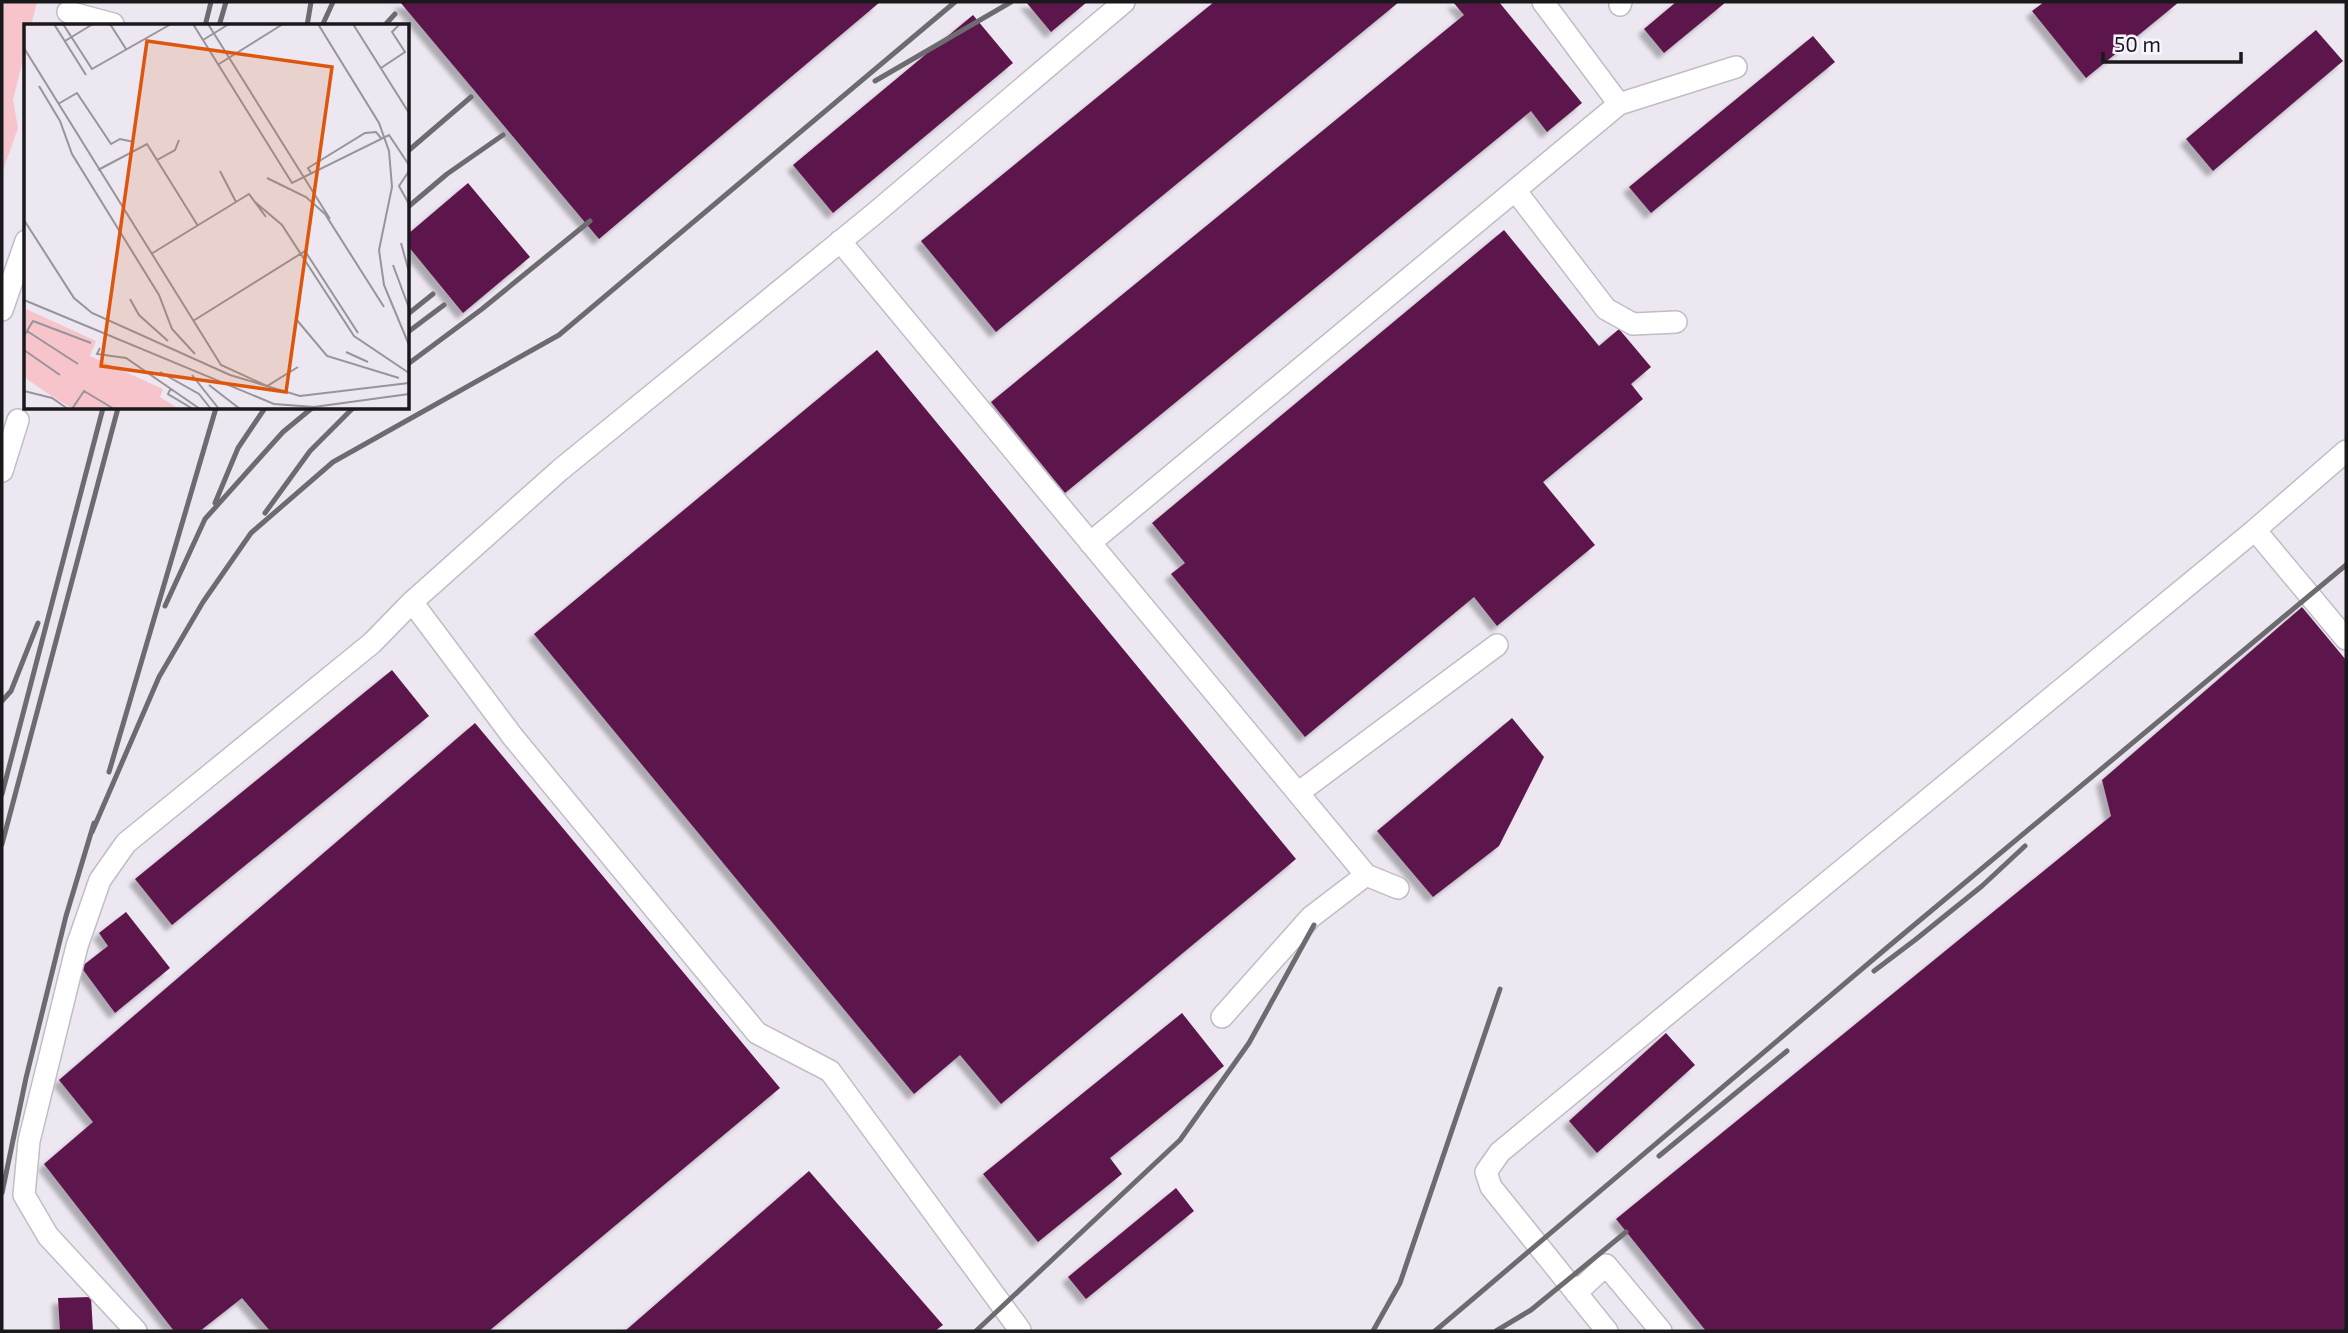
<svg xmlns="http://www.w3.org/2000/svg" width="2348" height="1333" font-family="'Exo 2',sans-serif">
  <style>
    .green { fill: #f7c4cc }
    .building { fill: #5b184b; filter: url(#shadow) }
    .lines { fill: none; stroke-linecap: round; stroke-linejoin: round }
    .minor-casing { stroke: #c1bcc5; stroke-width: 24 }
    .minor { stroke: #fff; stroke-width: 21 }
    .rail { stroke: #6d6b70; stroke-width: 5 }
    .inset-road { fill: none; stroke: #98949b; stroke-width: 2 }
    .view { fill: #de560d; fill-opacity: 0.15; stroke: #de560d; stroke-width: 3.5 }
    .inset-edge { fill: none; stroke: #19181b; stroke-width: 3.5 }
  </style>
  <defs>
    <filter id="shadow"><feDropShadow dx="-6" dy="6" stdDeviation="2" flood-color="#0004"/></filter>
  </defs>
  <rect width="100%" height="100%" fill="#ece7f0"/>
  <path class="green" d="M2,2H37L31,26H26V47L13,100L18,128L2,173Z"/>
  <path class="building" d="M400,2H880L599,239Z
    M1026,2H1087L1051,32Z
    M1214,2H1399L996,332L921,241Z
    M1453,2H1499L1582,103L1547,132L1531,111L1065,493L991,402L1464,15Z
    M1676,2H1726L1664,53L1644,29Z
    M2044,2H2179L2086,78L2032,11Z
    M973,15L1013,63L833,213L793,165Z
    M2316,30L2343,61L2213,171L2186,139Z
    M1813,36L1835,62L1651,213L1629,187Z
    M468,183L530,257L463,313L408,246V234Z
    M1504,230L1599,346L1619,329L1651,367L1631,384L1643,399L1543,482L1595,545L1497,626L1474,597L1305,737L1171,574L1185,563L1152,523Z
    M877,350L1296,859L1001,1104L960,1055L914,1094L534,634Z
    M2302,607L2346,660V1331H1706L1616,1219L2111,816L2102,780Z
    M392,670L429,716L172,925L135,879Z
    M1512,718L1544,757L1499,846L1433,897L1377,831Z
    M475,723L780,1088L489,1331H270L242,1298L200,1331H174L44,1164L93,1122L59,1080Z
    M126,912L170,968L115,1013L81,967L108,946L99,933Z
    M1182,1013L1224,1066L1110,1158L1122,1174L1038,1242L983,1174Z
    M1666,1033L1695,1065L1597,1153L1569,1121Z
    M809,1171L943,1325L935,1331H625Z
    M1176,1188L1194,1211L1086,1299L1068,1277Z
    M91,1297L93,1331H60L58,1298Z"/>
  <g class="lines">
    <g class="minor-casing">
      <path id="minor" d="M1620,5L1621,2
        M68,12L113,24
        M1619,104L1736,67
        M1515,190L1606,309L1633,324L1676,322
        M840,241L1366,875L1311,917L1222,1017
        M2,310L26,241
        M2,471L18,420
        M2255,530L2346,639
        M1090,543L1619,104L1543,2
        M412,602L513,737L757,1033L830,1071L1020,1330L1018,1331
        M1298,793L1497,645
        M1366,875L1398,888
        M1576,1293L1606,1265L1661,1331
        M136,1331L48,1236L24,1195L29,1141L77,946L100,880L126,843L372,643L412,602L560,470L874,214L1124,2
        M1607,1331L1491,1187L1486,1172L1500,1152L2255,530L2346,451"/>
    </g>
    <use href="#minor" class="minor"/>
    <path class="rail" d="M205,26L211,2
      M219,26L226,2
      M307,26L311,2
      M322,26L333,2
      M384,26L395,14
      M875,81L1011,2
      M408,151L471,97
      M408,207L447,174L503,135
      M408,314L433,294
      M408,332L444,305
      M408,364L482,309L590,221
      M215,503L238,448L265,408
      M265,513L310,451L353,408
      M165,606L205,519L283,432L312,408
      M2,701L11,691L38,623
      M109,772L216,408
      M2,794L103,408
      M92,832L159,677L203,602L251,533L333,462L559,335L955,2
      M2,844L118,408
      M1874,971L1915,940L1982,886L2025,846
      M1659,1156L1787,1051
      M2,1193L26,1078L66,916L94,823
      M976,1331L1180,1140L1249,1043L1314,925
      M1373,1331L1400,1283L1500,989
      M1435,1331L1889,946L2346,565
      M1496,1331L1531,1310L1626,1232"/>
  </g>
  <g transform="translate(24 24)">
    <rect width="385" height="385" fill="#ece7f0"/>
    <path d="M0,284L72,317L66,332L139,365L136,373L155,385H49L23,369L0,353Z" fill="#f7c4cc"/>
    <path class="inset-road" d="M30,0L62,51M39,0L68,45L147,0M86,0L102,25M169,0L268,159L365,111L385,141M184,0L306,195M294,0L355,99L365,127L368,163L355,226L360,261L385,321M329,0L385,89M179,16L205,0M41,17L69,0M0,24L197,341L243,362L274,343M195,40L259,0M357,44L381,28L368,8L376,0M15,62L36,97L48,130L135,271L148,305L171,330M34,80L53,69L87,120L96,115L110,118M133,136L151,126L155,116M74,146L123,120L174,202M196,147L212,178M385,147L375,162L385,180M287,149L284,144L341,109L352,108L357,114M243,154L282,173L301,190L360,283M231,178L258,201L330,312L385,349M0,196L50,274L68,289L206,351L276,372L385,359M377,219L385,248M127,230L225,170L242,193M369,241L385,284M106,275L115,291L144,317M0,276L250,380L290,383L385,370M272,295L303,332L375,354M169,297L281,227L334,309M3,307L54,340M0,312L9,297L67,319M76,324L73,330L102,334L176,385M0,326L36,351M322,328L344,338M136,348L175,370L187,385M168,351L195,385M185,361L216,385M147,364L144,370L169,385M0,367L28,374L44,385M48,385L60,367L90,385"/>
    <path class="view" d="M123,17L308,43L262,368L77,342Z"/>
    <rect width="385" height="385" class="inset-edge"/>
  </g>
  <rect width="2348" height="1333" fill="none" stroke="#19181b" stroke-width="7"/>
  <path d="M2103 52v10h138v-10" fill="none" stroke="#19181b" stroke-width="3.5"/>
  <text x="2114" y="52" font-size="21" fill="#19181b" stroke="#f9f4fd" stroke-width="5" paint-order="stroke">50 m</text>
</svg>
